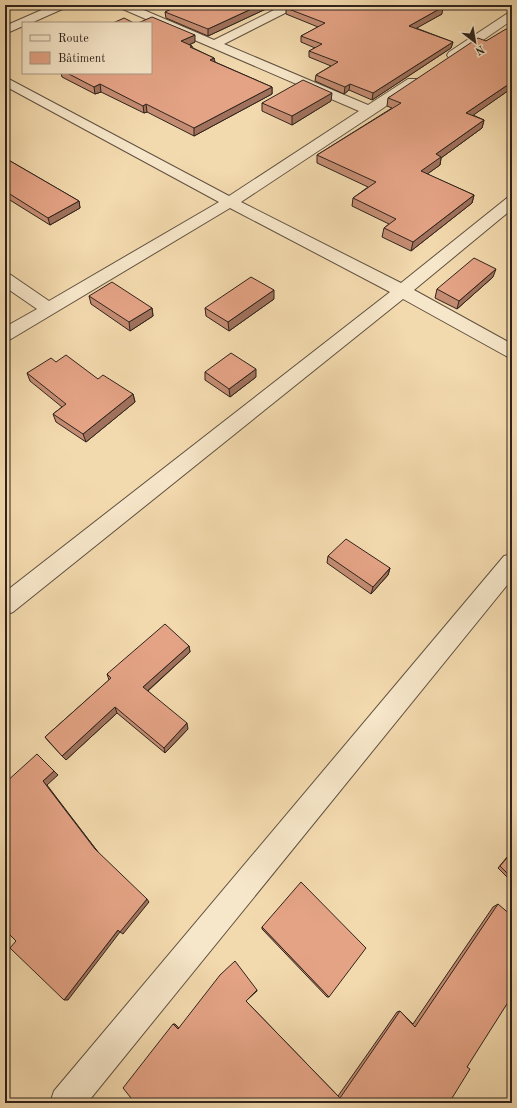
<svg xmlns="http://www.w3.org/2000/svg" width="517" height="1108" font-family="'Old Standard TT',serif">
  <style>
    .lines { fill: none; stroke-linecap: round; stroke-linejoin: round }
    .street-casing { stroke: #605140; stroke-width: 2 }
    .street { fill: #f7e7ca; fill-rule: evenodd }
    .wall { fill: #c48c72; stroke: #2f231c }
    .shaded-wall { fill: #a0725d; stroke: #2f231c }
    .building { fill: #e4a385; stroke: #2f231c }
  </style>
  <rect width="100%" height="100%" fill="#f3daae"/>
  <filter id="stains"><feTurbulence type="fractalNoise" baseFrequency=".005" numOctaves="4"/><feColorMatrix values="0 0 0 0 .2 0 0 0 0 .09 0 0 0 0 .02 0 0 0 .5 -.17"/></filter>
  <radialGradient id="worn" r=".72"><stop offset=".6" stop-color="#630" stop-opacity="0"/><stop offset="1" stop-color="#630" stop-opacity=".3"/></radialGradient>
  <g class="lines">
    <g class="street-casing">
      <path id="street" d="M53,5H69L67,7L31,23H23V26L5,34V26Z
        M116,5H132L214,40L284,5H299L297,7L224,44L368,105L408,79H418L419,82L418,85L241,202L401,283L507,198L512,196V209L414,290L512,344V358L506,356L403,299L13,612L5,615V592L390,292L230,208L11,339L5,341V327L37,309L5,287V274L11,275L49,301L219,202L5,86V77L229,196L359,111L118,7Z
        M512,12V20L457,58H449L447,55L449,52L508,13Z
        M512,554V579L87,1103H50L54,1091L504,556Z"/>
    </g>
    <use href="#street" class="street"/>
  </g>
  <path class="wall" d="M180,5H281L272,9L268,8L208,36L166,18L165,12Z
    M286,8L442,14L416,28L453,42L451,48L372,100L349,90L344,94L315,81L316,75L331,66L309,57V51L315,48L301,42V36L318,27L286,14Z
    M151,23L195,42L189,45L192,46L193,48L214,58L215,62L272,87V94L194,136L147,112L144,113L101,92L95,94L62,77L61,73H151Z
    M512,31V88L473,115L484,120L482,128L441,158L440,165L427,174L474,195L472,203L411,251L382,237L384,228L389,224L352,206L353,198L368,187L317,163V155L392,108L387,106L388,98L486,41Z
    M331,101L292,125L262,111V103Z
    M512,138V146L510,145Z
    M5,158L79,201L80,208L50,225L5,197Z
    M493,277L457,309L435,298L437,289Z
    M89,296L152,308L153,316L130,331L91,304Z
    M274,299L229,331L206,316L205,308Z
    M56,362L133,394L135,402L86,442L56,422L53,414L62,407L30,381L27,373Z
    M205,372L256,377L230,397L205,380Z
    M328,556L390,568L388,575L371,594L327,563Z
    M189,646L190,652L148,691L188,729L165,753L117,713L66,760L49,742L45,737L109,680L107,674Z
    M512,851V882L498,868Z
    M498,904L467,1067L449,1103H135L175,1024L179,1028L257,990V991L246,1001L338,1096L397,1012L400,1011L413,1024L493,907Z
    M262,927L329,997H327L262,929Z"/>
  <path class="shaded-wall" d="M260,5H268V8L208,36V29Z
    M272,5H281L272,9Z
    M443,7L442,14L408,33L409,26Z
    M195,35V42L182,48L181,41Z
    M453,42L451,48L372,100L373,93Z
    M214,58L215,65L210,60Z
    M512,82V88L465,121L466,113Z
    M100,84L101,92L95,94L94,87Z
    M350,84L349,90L344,94L345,87Z
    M272,87V94L194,136V128Z
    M332,93L331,101L292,125V116Z
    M146,104L147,112L144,113L143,106Z
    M484,120L482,128L441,158L440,165L419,180L421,171L436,154Z
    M474,195L472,203L411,251L413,242Z
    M79,201L80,208L50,225L48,218Z
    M496,269L493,277L457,309L459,301Z
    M274,290V299L229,331L228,322Z
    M152,308L153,316L130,331L129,322Z
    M256,369V377L230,397L229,389Z
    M133,394L135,402L86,442L83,434Z
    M390,568L388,575L371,594L373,587Z
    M189,646L190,652L145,693L143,687Z
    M115,707L117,713L66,760L62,756Z
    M187,723L188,729L165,753L164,748Z
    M54,771L58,775L47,785L98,852L43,781Z
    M147,899L149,902L123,934L120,932L68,1000H64L118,930Z
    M173,1024H175L180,1029H178Z"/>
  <path class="building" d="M180,5H260L208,29L165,12Z
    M292,5H437L443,7L409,26L453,42L373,93L350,84L345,87L316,75L338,62L309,51L322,44L301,36L325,23L286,8Z
    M152,17L195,35L181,41L192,46L190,47L214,58L210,60L272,87L194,128L146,104L143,106L100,84L94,87L67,73H151V23H138Z
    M124,18L134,23H113Z
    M506,29L512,31V82L466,113L484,120L436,154L441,157L421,171L474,195L413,242L384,228L396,219L353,198L376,182L317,155L401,103L388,98L478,38L486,41Z
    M303,80L332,93L292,116L262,103Z
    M5,158L79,201L48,218L5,191Z
    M474,258L496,269L459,301L437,289Z
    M251,277L274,290L228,322L205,308Z
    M112,282L152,308L129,322L89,296Z
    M231,353L256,369L229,389L205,372Z
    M66,355L98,379L103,375L133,394L83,434L53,414L66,404L27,373L51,358L56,362Z
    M346,539L390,568L373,587L328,556Z
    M165,624L189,646L143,687L187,723L164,748L115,707L62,756L45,737L111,678L107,674Z
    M37,754L54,771L43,781L95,849L147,899L120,932L118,930L64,1000L10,948L16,941L5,930V817L8,814L5,811V783Z
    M512,852V878L500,866Z
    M301,882L366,948L329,997L262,927Z
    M498,904L512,916V996L467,1067L470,1069L449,1103H135L123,1088L173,1024L178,1029L220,975L235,961L257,990L246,1001L340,1098L400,1011L415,1027Z"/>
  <rect width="517" height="1108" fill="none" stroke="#f3daae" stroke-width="20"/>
  <rect x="6" y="6" width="505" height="1096" fill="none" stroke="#2f231c" stroke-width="2"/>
  <rect x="10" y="10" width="497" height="1088" fill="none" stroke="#2f231c"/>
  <rect x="22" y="22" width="130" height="52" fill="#f7e7ca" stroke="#a79984"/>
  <rect x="30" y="35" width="20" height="6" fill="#f7e7ca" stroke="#a79984"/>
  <text x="58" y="42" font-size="12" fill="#2f231c">Route</text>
  <rect x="30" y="52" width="20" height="12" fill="#e4a385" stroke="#a79984"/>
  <text x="58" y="62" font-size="12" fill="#2f231c">Bâtiment</text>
  <g transform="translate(475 42) rotate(149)" stroke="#f7e7ca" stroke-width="3" paint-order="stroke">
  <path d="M0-3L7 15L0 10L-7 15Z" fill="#2f231c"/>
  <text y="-6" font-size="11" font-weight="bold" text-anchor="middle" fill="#2f231c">N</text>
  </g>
  <rect width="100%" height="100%" filter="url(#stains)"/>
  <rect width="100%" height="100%" fill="url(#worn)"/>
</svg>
